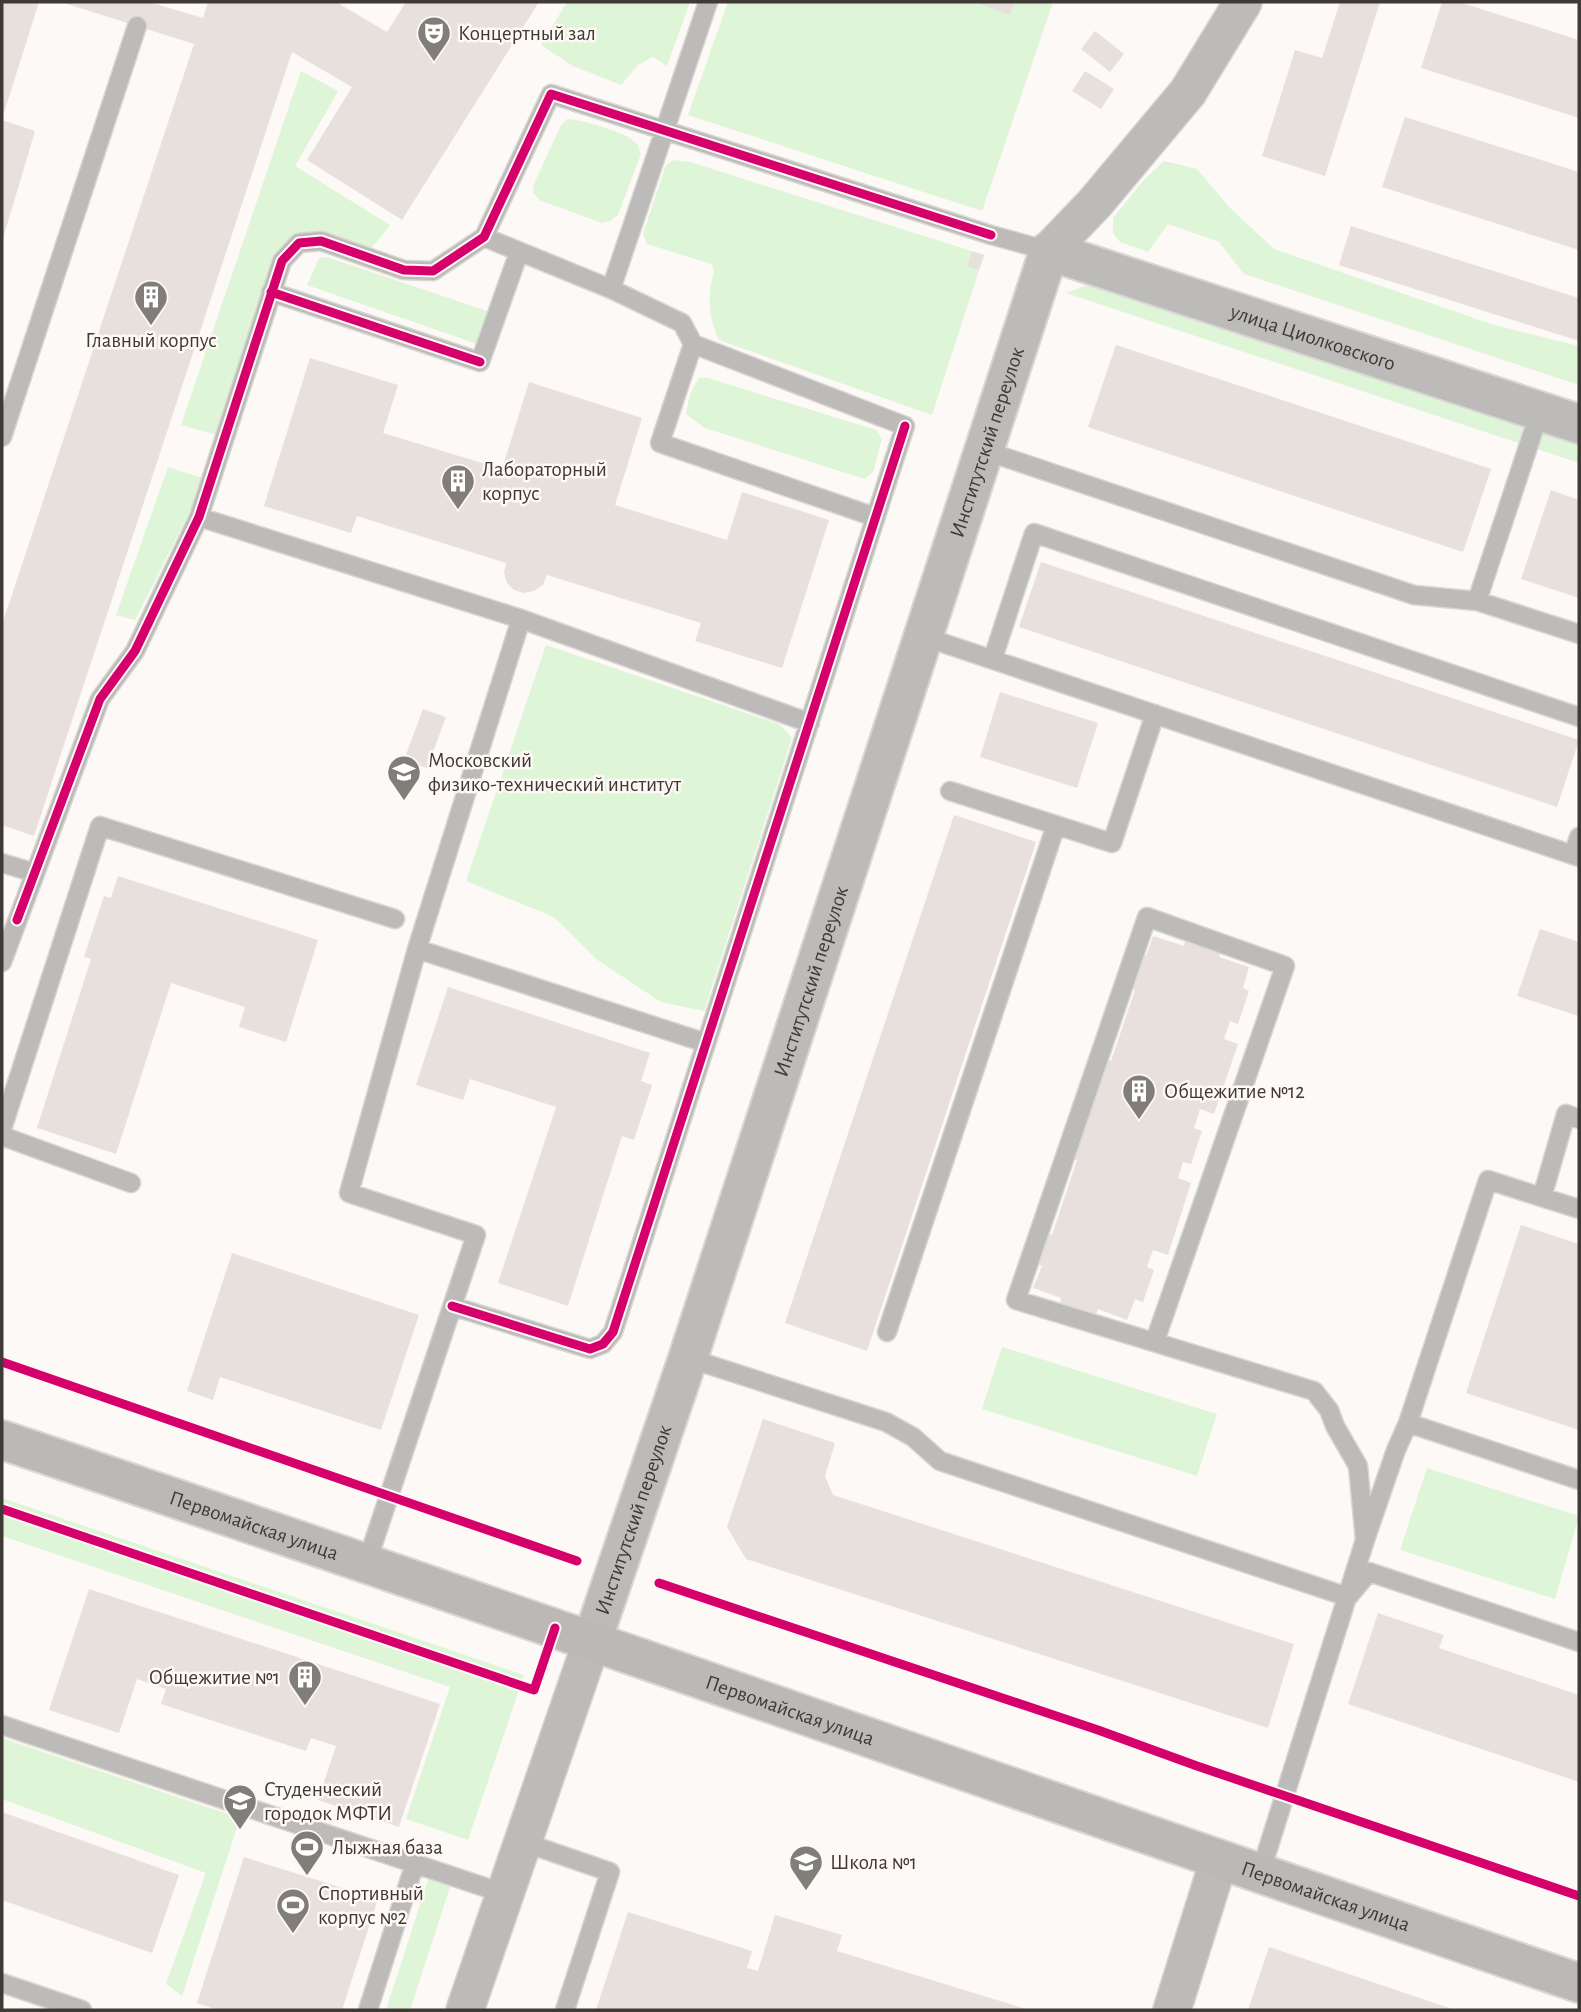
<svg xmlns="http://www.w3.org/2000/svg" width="1581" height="2012" font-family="'Alegreya Sans',sans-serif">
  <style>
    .green { fill: #def5d7 }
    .building { fill: #e8e0dd }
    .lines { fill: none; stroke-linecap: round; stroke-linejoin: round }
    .service-casing { stroke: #d9d7d4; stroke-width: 21 }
    .minor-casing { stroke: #d9d7d4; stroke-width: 40 }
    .tertiary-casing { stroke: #d9d7d4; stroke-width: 42 }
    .secondary-casing { stroke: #d9d7d4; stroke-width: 42 }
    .service { stroke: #bdbaba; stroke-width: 18 }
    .minor { stroke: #bdbaba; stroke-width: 37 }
    .tertiary { stroke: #bdbaba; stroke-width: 38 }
    .secondary { stroke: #bcb8b8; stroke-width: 38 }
    .cycleway-casing { stroke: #fef9f4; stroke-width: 13 }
    .cycleway { stroke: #d6006c; stroke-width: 9 }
    .labels { text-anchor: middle; stroke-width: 5; stroke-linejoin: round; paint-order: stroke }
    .poi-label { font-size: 21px; fill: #3f3a35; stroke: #fef9f4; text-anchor: start }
    .street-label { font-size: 21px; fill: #3f3a35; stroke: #fef9f4 }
  </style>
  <rect width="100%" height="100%" fill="#fcf9f6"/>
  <path class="green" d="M567,2H690L667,66L653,57L638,65L621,85L573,66L541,45Z
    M728,2H1053L982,211L688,115Z
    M301,71L338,91L295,166L390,225L371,249L325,232L296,236L217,435L181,425Z
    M567,119C580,119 629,133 637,144C638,145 640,153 641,154L618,215L610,221L602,223L539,200L533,192L534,184L561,125Z
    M673,160L690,162L984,255L932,415L719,340C707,315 708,296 714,270L711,264L647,244L643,234L666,165Z
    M1164,161L1197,169L1229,207L1274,249L1494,325L1579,346V385L1244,274L1219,242L1168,224L1148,252L1120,242L1113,233V218L1142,182Z
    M327,257L490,312L480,345L307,285L319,258Z
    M1093,283L1579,441V463L1066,293Z
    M699,378H708L876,430L882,439L873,472L865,479L705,428L686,414L690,394Z
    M168,467L202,478L192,507L135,620L116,615Z
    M546,645L779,724L792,738L704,1011L661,1002L596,959L554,917L466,881Z
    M1002,1347L1217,1414L1197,1476L982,1409Z
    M1427,1468L1579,1516L1555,1599L1400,1550Z
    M2,1498L524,1675L468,1840L406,1819L450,1687L2,1536Z
    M2,1738L240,1818L182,1996L166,1984L206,1873L2,1799Z
    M429,1877L451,1884L410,2010H386Z"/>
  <path class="building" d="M2,2H39L2,119Z
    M61,2H149L203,18L208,2H336L387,32L406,2H539L402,220L307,160L352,87L292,52L34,836L2,825V625L194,44Z
    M974,2H1015L1010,15Z
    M1340,2H1380L1325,176L1262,156L1295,50L1322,58Z
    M1442,2H1459L1579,40V118L1421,68Z
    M1095,31L1124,54L1110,72L1081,49Z
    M1085,71L1114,89L1101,109L1072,91Z
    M1405,117L1579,172V250L1382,187Z
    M2,120L35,131L2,242Z
    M1351,226L1579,298V341L1339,265Z
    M972,251L984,255L979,270L967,267Z
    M1116,345L1491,469L1463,552L1088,427Z
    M310,358L398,385L383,433L502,469L529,382L642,418L615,505L727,540L742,492L829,520L782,668L695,641L701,623L547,575L543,585L534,591L524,593L514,590L507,583L504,573L506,563L357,516L351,533L264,506Z
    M1551,490L1579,500V598L1521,579Z
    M1041,562L1579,740L1557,807L1019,627Z
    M1000,692L1098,723L1077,788L980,757Z
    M423,709L446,717L427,768L404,760Z
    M954,815L1036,842L867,1351L785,1323Z
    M118,876L318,940L286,1042L239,1027L245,1007L171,983L116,1154L37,1128L91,959L84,957L104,896L111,898Z
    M1540,929L1579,942V1016L1517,996Z
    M1153,936L1184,946L1186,939L1221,950L1219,957L1249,967L1243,988L1249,991L1238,1024L1230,1021L1224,1039L1238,1044L1214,1114L1200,1109L1194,1128L1202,1131L1191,1164L1183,1162L1178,1178L1191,1183L1168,1255L1153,1250L1147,1267L1154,1270L1143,1302L1135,1299L1127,1320L1098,1309L1095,1316L1060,1304L1061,1298L1033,1288L1042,1266L1034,1263L1044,1232L1052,1235L1077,1160L1069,1157L1103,1058L1111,1061L1135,990L1127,986L1138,953L1146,956Z
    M448,987L650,1053L641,1081L652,1085L634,1140L622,1136L568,1306L498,1283L556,1107L470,1079L463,1100L416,1085Z
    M1521,1225L1579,1244V1430L1466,1393Z
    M232,1253L419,1315L381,1430L220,1377L213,1400L187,1391Z
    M763,1419L835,1443L825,1476L833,1495L1294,1644L1268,1728L746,1559L727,1527Z
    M89,1589L440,1704L399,1827L318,1800L336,1746L311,1738L306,1751L161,1704L166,1689L137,1679L119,1733L49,1710Z
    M1378,1613L1444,1635L1439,1648L1579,1695V1782L1348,1704Z
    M2,1812L179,1875L152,1953L2,1900Z
    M244,1857L378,1899L342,2010H218L197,2003Z
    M628,1912L752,1951L747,1968L758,1971L775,1915L842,1935L837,1951L1029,2010H596Z
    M1269,1947L1455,2010H1248Z"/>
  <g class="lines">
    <g class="service-casing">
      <path id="service" d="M611,289L708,2
        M271,292L480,362L519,252
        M693,344L660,443L875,517
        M2,437L137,26
        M983,450L1414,595L1477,601L1579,634
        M199,517L521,619L810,723
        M1477,601L1540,411
        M922,636L1579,857
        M993,658L1034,533L1579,717
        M950,791L1112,843L1155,714
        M1573,855L1579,837
        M2,863L35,873
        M417,949L706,1043
        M2,962L100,699L135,651L199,517L282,261L299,243L321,241L404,270L433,271L484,237L551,94L991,235L1049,251
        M2,1129L100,826L395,919
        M2,1136L131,1183
        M1542,1197L1566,1114L1579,1119
        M452,1306L590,1349L603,1344L613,1332L905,426L693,344L682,323L611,289L484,237
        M887,1332L1056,825
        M1155,1341L1285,966L1147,917L1016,1300L1314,1391L1329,1410L1335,1426L1358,1466L1365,1540
        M688,1358L886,1422L913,1437L940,1461L1348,1597L1369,1572L1579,1642
        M1408,1423L1579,1480
        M367,1562L476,1235L349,1193L417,949L521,619
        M2,1725L505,1894
        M523,1842L610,1872L565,2010
        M1260,1874L1365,1540L1396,1450L1408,1423L1488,1180L1579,1209
        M2,1983L82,2010
        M368,2010L415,1863"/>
    </g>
    <g class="minor-casing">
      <path id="minor" d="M1049,251L1095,203L1188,92L1243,2
        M465,2010L592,1641
        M1172,2010L1219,1860"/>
    </g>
    <g class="tertiary-casing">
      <g id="tertiary">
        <path id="s1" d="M592,1641L688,1358L1049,251L1579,424"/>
      </g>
    </g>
    <g class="secondary-casing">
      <g id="secondary">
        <path id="s2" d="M2,1440C529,1616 1053,1804 1579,1983"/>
      </g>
    </g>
    <use href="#service" class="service"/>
    <use href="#minor" class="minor"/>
    <use href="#tertiary" class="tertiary"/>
    <use href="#secondary" class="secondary"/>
    <g class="cycleway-casing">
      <path id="cycleway" d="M271,292L480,362
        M17,920L100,699L135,651L199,517L282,261L299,243L321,241L404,270L433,271L484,237L551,94L991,235
        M452,1306L590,1349L603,1344L613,1332L905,426
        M2,1362L577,1561
        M2,1509L534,1690L555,1628
        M659,1583L1098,1730L1197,1766L1579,1896"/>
    </g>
    <use href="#cycleway" class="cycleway"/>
  </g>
  <defs>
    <g id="theatre-pin" transform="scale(1.75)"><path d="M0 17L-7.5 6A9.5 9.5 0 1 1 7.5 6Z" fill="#817d79" stroke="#fef9f4"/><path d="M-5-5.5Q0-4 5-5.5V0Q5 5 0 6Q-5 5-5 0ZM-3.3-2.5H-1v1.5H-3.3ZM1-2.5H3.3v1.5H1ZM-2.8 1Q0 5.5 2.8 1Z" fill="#fff"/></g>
    <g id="building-pin" transform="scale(1.75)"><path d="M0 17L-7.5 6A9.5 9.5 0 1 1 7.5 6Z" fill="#817d79" stroke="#fef9f4"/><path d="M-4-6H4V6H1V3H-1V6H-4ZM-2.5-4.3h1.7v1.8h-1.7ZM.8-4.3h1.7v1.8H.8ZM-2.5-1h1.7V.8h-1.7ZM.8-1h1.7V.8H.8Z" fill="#fff"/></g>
    <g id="university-pin" transform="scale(1.75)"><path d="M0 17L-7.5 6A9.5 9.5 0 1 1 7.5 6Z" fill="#817d79" stroke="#fef9f4"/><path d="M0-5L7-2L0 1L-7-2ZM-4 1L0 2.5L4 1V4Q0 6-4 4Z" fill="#fff"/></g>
    <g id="stadium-pin" transform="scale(1.75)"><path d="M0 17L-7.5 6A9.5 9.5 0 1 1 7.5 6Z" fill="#817d79" stroke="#fef9f4"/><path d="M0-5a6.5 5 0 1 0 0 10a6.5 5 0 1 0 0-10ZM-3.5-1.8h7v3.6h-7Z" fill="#fff"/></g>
    <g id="school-pin" transform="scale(1.75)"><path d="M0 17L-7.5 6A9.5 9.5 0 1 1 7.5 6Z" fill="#817d79" stroke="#fef9f4"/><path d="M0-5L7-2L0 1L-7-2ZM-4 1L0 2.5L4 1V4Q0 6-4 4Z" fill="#fff"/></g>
  </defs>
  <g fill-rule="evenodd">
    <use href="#theatre-pin" x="434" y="33"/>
    <use href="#building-pin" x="151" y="297"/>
    <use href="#building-pin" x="458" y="481"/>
    <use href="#university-pin" x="404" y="772"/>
    <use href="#building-pin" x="1139" y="1091"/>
    <use href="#building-pin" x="305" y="1677"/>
    <use href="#university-pin" x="240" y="1801"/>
    <use href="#stadium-pin" x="307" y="1847"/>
    <use href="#school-pin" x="806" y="1862"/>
    <use href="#stadium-pin" x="293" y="1905"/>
  </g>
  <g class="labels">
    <g class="poi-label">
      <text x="458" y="40">Концертный зал</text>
      <text x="151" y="347" text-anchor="middle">Главный корпус</text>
      <text x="482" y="476">Лабораторный<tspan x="482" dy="24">корпус</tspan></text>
      <text x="428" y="767">Московский<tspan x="428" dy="24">физико-технический институт</tspan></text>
      <text x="1164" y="1098">Общежитие №12</text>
      <text x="280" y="1684" text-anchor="end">Общежитие №1</text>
      <text x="264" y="1796">Студенческий<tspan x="264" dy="24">городок МФТИ</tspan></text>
      <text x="332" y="1854">Лыжная база</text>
      <text x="830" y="1869">Школа №1</text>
      <text x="318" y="1900">Спортивный<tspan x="318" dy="24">корпус №2</tspan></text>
    </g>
    <g class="street-label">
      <text dy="7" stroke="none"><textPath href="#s1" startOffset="1741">улица Циолковского</textPath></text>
      <text dy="7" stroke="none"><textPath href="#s1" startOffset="1262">Институтский переулок</textPath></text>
      <text dy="7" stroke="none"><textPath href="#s1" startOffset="695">Институтский переулок</textPath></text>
      <text dy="7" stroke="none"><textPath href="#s1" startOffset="128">Институтский переулок</textPath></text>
      <text dy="7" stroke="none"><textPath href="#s2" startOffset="266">Первомайская улица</textPath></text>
      <text dy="7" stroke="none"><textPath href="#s2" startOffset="833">Первомайская улица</textPath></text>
      <text dy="7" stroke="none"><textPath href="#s2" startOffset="1400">Первомайская улица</textPath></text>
    </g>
  </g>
  <rect width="1581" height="2012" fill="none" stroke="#3f3a35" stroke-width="7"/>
</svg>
